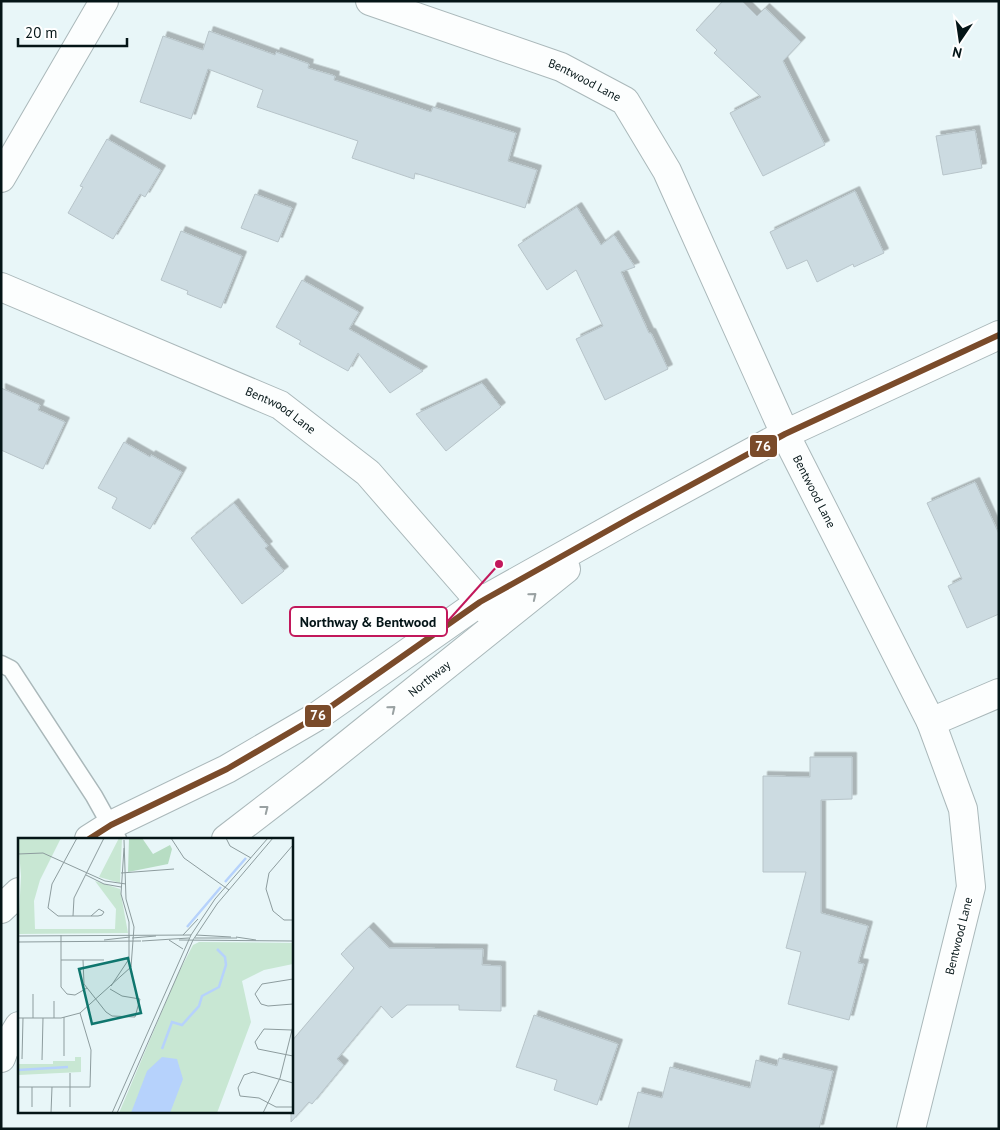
<svg xmlns="http://www.w3.org/2000/svg" width="1000" height="1130" font-family="'PT Sans',sans-serif">
  <style>
    .building { fill: #ccdbe1; stroke: #b7c4c9; filter: url(#shadow) }
    .lines { fill: none; stroke-linecap: round; stroke-linejoin: round }
    .service-casing { stroke: #aab8ba; stroke-width: 19 }
    .minor-casing { stroke: #aab8ba; stroke-width: 30 }
    .tertiary-casing { stroke: #aab8ba; stroke-width: 30 }
    .service { stroke: #fcfefe; stroke-width: 16 }
    .minor { stroke: #fcfefe; stroke-width: 28 }
    .tertiary { stroke: #fcfefe; stroke-width: 28 }
    .bus-1-casing { stroke: #fff; stroke-width: 10 }
    .bus-1 { stroke: #7a4b2a; stroke-width: 6 }
    .oneway { stroke: #99a1a2 }
    .labels { text-anchor: middle; stroke-width: 4; stroke-linejoin: round; paint-order: stroke }
    .street-label { font-size: 12px; fill: #041517; stroke: #fff }
    .inset-river { fill: none; stroke: #b6d2fc; stroke-width: 2.5 }
    .inset-road { fill: none; stroke: #8d9c9e; stroke-width: 1 }
    .view { fill: #0f766e; fill-opacity: 0.15; stroke: #0f766e; stroke-width: 2.5 }
    .inset-edge { fill: none; stroke: #041517; stroke-width: 2.5 }
    .leader { fill: none; stroke: #c2185b; stroke-width: 2 }
    .callout-dot { fill: #c2185b; stroke: #fff; stroke-width: 2 }
    .callout { fill: #fff; stroke: #c2185b; stroke-width: 2 }
    .callout-label { font-size: 14px; text-anchor: middle; font-weight: bold; fill: #041517 }
    .line-badge { stroke: #fff; stroke-width: 2 }
    .badge-label { font-size: 14px; text-anchor: middle; font-weight: bold; fill: #fff }
  </style>
  <defs>
    <filter id="shadow"><feDropShadow dx="4.5" dy="-4.5" stdDeviation="0" flood-color="#0004"/></filter>
  </defs>
  <rect width="100%" height="100%" fill="#e8f6f8"/>
  <path class="building" d="M723,1H742L757,16L765,8L801,42L783,61L825,145L763,176L730,113L761,97L714,53L717,50L696,30Z
    M209,31L275,55L276,52L309,64L308,68L335,76L334,80L431,112L433,107L516,133L508,161L537,170L525,208L415,173L414,179L352,158L358,141L257,107L263,90L208,69L191,119L140,102L163,36L203,50Z
    M975,130L982,168L943,175L936,136Z
    M107,139L161,170L145,197L140,194L113,239L68,213L83,187L80,186Z
    M855,191L884,253L854,267L853,264L817,282L807,260L787,269L770,232Z
    M255,194L292,208L278,242L241,228Z
    M577,207L601,245L614,235L635,267L621,272L649,333H651L668,369L605,400L576,339L603,326L576,270L547,290L518,245Z
    M181,231L242,256L221,308L187,294L188,291L161,280Z
    M302,280L359,312L349,329L423,371L390,393L358,353L348,371L299,344L301,341L276,327Z
    M482,383L501,407L446,451L416,414Z
    M1,388L40,405L38,410L65,422L43,469L1,450Z
    M124,442L150,457L151,455L182,472L150,529L112,508L117,498L98,488Z
    M975,482L999,534V614L967,628L948,586L962,579L927,503Z
    M234,503L268,546L265,548L284,571L242,604L191,538Z
    M810,757H852V799L821,800V913L868,926L858,963L864,964L849,1020L788,1004L801,952L786,948L806,872H763V776L810,777Z
    M369,927L389,948L483,949L482,965L501,966V1011L459,1010V1005H407L392,1018L381,1006L337,1059L344,1065L312,1104L309,1102L291,1122V1042L354,968L341,954Z
    M534,1015L618,1044L597,1105L554,1090L557,1080L516,1067Z
    M779,1058L833,1071L819,1129H628L638,1092L662,1098L670,1067L750,1088L756,1060L777,1066Z"/>
  <g class="lines">
    <g class="service-casing">
      <path id="service" d="M1,664L11,669L94,796L118,839"/>
    </g>
    <g class="minor-casing">
      <g id="minor">
        <path id="s1" d="M370,1L561,67L625,101L667,171L785,434L931,722L963,809L971,887L911,1129"/>
        <path d="M1,178L104,1"/>
        <path id="s2" d="M1,287L280,405L368,473L496,620"/>
        <path d="M931,722L999,693"/>
      </g>
    </g>
    <g class="tertiary-casing">
      <g id="tertiary">
        <path d="M89,839L111,825L227,769L316,717L480,602L632,517L785,434L999,335"/>
        <path id="s3" d="M226,839L312,773L566,569"/>
        <path d="M1,909L19,892"/>
        <path d="M1,1058L4,1050L19,1026"/>
      </g>
    </g>
    <use href="#service" class="service"/>
    <use href="#minor" class="minor"/>
    <use href="#tertiary" class="tertiary"/>
    <g class="bus-1-casing">
      <path id="bus-1" d="M89,839L111,825L227,769L316,717L480,602L632,517L785,434L999,335"/>
    </g>
    <use href="#bus-1" class="bus-1"/>
  </g>
  <defs><path id="oneway-chevron" d="M-2-3.5L2.5 0L-2 3.5" fill="none" stroke-width="1.6" stroke-linecap="round" stroke-linejoin="round" transform="scale(1.25)"/></defs>
  <g class="oneway">
    <use href="#oneway-chevron" transform="translate(533 596) rotate(-39)"/>
    <use href="#oneway-chevron" transform="translate(392 709) rotate(-39)"/>
    <use href="#oneway-chevron" transform="translate(265 809) rotate(-38)"/>
  </g>
  <g class="labels">
    <g class="street-label">
      <text dy="4" stroke="none"><textPath href="#s1" startOffset="229">Bentwood Lane</textPath></text>
      <text dy="4" stroke="none"><textPath href="#s2" startOffset="306">Bentwood Lane</textPath></text>
      <text dy="4" stroke="none"><textPath href="#s1" startOffset="709">Bentwood Lane</textPath></text>
      <text dy="4" stroke="none"><textPath href="#s3" startOffset="259">Northway</textPath></text>
      <text transform="translate(959 936) rotate(-76)" y="4">Bentwood Lane</text>
    </g>
  </g>
  <g transform="translate(18 838)">
    <rect width="275" height="275" fill="#e8f6f8"/>
    <path d="M0,0H43L22,42L16,63L17,91H97L98,71L77,43L102,51L110,95L0,96L3,38ZM101,0H104L102,45L81,39ZM181,104L275,105V126L246,132L224,143L233,184L199,275H101L159,138L175,107ZM57,219H63V234L0,237V226H35V223H57Z" fill="#c8e7d3"/>
    <path d="M111,0H124L135,16L152,7L154,11L150,26L110,34Z" fill="#b7ddc3"/>
    <path d="M144,219L159,221L165,241L152,275H113L129,233Z" fill="#b6d2fc"/>
    <path class="inset-river" d="M207,44L228,20M169,89L203,49M144,211L154,184L164,187L181,168L184,158L201,149L208,127L207,119L199,111M0,232L50,229"/>
    <path class="inset-road" d="M59,0L34,46L30,70L40,78H80L84,77L86,74L81,71L73,78M153,0L166,20L211,52M208,0L212,8L233,20M275,7L251,35L248,51L255,73L266,82H275M0,16L25,15L87,43L108,46M103,35L156,31M68,37L86,46L103,49M55,78L56,60L86,0M43,97V149L49,156L57,157L69,150M165,97L180,81M178,97L213,99M0,98L173,97M218,99L238,102M114,100L138,98M177,100H219M86,102L112,99M151,102L165,111M161,102L275,103M124,103L171,100M0,104L123,103M43,122H86M65,122L66,146L88,174L94,178L117,179L122,161L104,158L92,151M275,141L244,146L237,156L243,166L250,168L275,166M93,148L111,121V84L103,56L106,10M0,180H43L62,175L113,129L116,89L108,61L106,2M15,180V156M36,180V163M274,192L246,191L237,204L240,211L275,218M46,218V179M4,221L5,180M24,222L25,180M275,245L235,234L226,237L220,250L222,258L241,260L258,269H275M0,249H72L73,212L62,175M14,249V269M52,269V235M33,275L34,249M94,275L173,97L197,61L250,0M99,275L175,102L199,66L255,0M245,275L262,240L275,188"/>
    <path class="view" d="M110,120L123,175L74,186L61,131Z"/>
    <rect width="275" height="275" class="inset-edge"/>
  </g>
  <path class="leader" d="M499 564L447 622"/>
  <circle class="callout-dot" cx="499" cy="564" r="5"/>
  <rect class="callout" x="290" y="607" width="157" height="29" rx="5"/>
  <g class="callout-label">
    <text x="368" y="627">Northway &amp; Bentwood</text>
  </g>
  <g class="line-badge">
    <rect x="749" y="434" width="29" height="24" rx="5" fill="#7a4b2a"/>
    <rect x="304" y="704" width="28" height="24" rx="5" fill="#7a4b2a"/>
  </g>
  <g class="badge-label">
    <text x="763" y="451">76</text>
    <text x="318" y="720">76</text>
  </g>
  <rect width="1000" height="1130" fill="none" stroke="#041517" stroke-width="5"/>
  <g transform="translate(960 40) rotate(193)" stroke="#ffffff" stroke-width="4" paint-order="stroke">
  <path d="M0-4L9 19L0 12L-9 19Z" fill="#041517"/>
  <text y="-8" font-size="14" font-weight="bold" text-anchor="middle" fill="#041517">N</text>
  </g>
  <path d="M18 38v8h109v-8" fill="none" stroke="#041517" stroke-width="2.5"/>
  <text x="25" y="38" font-size="15" fill="#041517" stroke="#ffffff" stroke-width="4" paint-order="stroke">20 m</text>
</svg>
